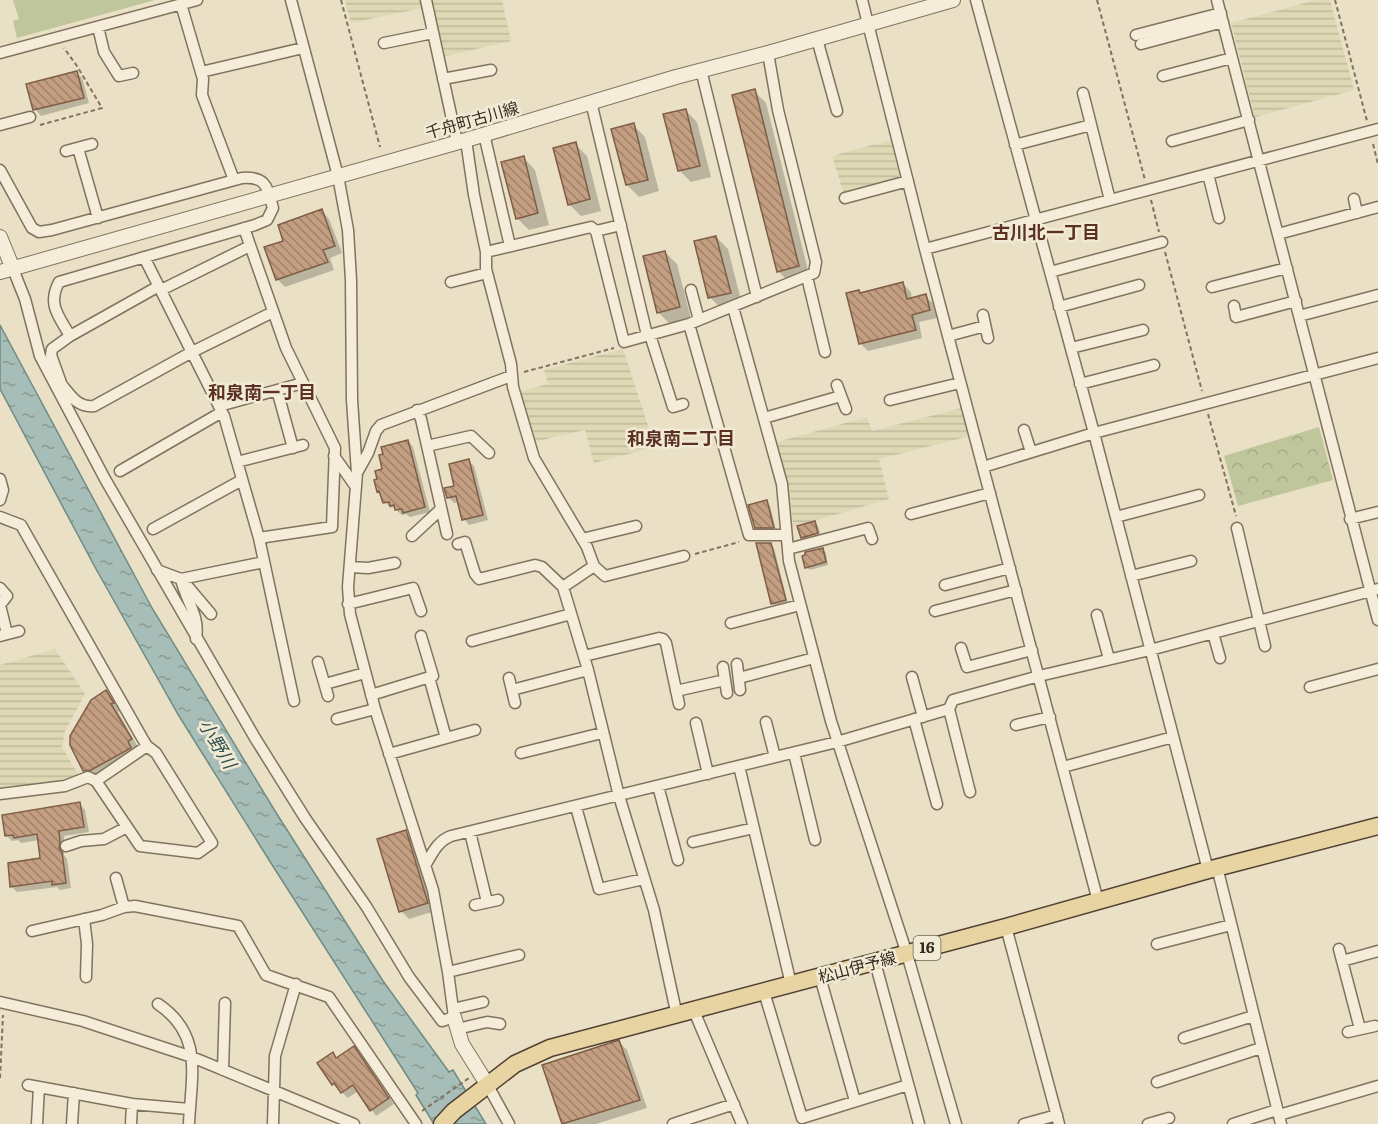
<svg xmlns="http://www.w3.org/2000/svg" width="1378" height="1124" font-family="Literata,'Noto Sans JP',serif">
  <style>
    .farmland { fill: url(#farmland-rules) }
    .park { fill: url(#park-crowns) }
    .pitch { fill: #c0c69c }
    .water { fill: url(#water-ripples); stroke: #6f8b84; stroke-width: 1.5 }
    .shadow { fill: #0003 }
    .building { fill: url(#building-back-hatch); stroke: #7f5e47; stroke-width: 1.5 }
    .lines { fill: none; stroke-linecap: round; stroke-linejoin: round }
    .minor-casing { stroke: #83725e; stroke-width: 13 }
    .tertiary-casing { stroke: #83725e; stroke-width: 16 }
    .primary-casing { stroke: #514132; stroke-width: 19 }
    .path { stroke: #83725e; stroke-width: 2; stroke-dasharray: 4.5 3; stroke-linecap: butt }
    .minor { stroke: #f5edd9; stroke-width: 10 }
    .tertiary { stroke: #f5edd9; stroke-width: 14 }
    .primary { stroke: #e8d4a3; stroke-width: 16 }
    .labels { text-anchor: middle; stroke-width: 5; stroke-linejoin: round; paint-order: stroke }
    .shield { fill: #f1ead5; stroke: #6d6456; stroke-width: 1.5 }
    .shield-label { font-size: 15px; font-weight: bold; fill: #352a20 }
    .street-label { font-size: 16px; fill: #352a20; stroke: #f1ead5 }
    .neighbourhood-label { font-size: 18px; font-weight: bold; fill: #5c3124; stroke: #f1ead5 }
    .water-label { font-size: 18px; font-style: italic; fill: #315351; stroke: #f1ead5 }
  </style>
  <defs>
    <pattern id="farmland-rules" width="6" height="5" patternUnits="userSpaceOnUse" patternTransform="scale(1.5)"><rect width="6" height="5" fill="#ded8b5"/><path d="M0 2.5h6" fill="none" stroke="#bfba9b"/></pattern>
    <pattern id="park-crowns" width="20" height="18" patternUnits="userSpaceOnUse" patternTransform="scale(1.5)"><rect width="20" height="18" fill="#c0c69c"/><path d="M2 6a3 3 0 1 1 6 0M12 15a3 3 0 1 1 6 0" fill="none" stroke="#a6aa86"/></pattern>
    <pattern id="water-ripples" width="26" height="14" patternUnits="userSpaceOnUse" patternTransform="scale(1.5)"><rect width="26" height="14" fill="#a7bdb7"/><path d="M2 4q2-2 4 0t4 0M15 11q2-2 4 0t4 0" fill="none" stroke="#899a94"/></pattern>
    <pattern id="building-back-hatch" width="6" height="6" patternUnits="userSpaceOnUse" patternTransform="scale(1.5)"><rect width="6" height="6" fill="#c39e81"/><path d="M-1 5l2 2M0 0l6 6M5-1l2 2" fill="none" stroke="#9f8169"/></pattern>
  </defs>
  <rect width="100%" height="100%" fill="#e9e0c6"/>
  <path class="farmland" d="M345,0H420L422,8L351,23Z
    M430,0H502L511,41L442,57Z
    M1316,0H1330L1354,90L1255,117L1231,23Z
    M891,140L900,179L844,194L832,156Z
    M623,349L655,447L594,463L585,430L533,442L519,392L548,384L544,370Z
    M962,408L970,436L879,459L889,499L793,527L790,493L777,442L867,417L872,431Z
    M55,649L85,694L65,731L62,747L78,774L75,780L0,788V665Z"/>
  <path class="park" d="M1319,427L1333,480L1238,506L1224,456Z"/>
  <path class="pitch" d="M13,0H155L17,38L13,21L19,19Z"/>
  <path class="water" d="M0,325L152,608L275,811L383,981L449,1072L453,1070L486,1124H434L416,1095L418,1093L269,860L179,716L96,569L0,389Z"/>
  <path class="shadow" d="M76,72L82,78L89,103L41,116L36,110L28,85Z
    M754,91L766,103L810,278L790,283L778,271Z
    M685,110L697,122L711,177L691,182L679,170Z
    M633,125L645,137L659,191L639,197L627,185Z
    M575,144L587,156L601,211L581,216L569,204Z
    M524,158L535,170L549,225L529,230L517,218Z
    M322,211L329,219L342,253L330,258L334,270L285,287L277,279L285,242Z
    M716,237L728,249L742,304L721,309L710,297Z
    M665,252L677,264L691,319L670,324L658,312Z
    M903,284L911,292L912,299L925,296L933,303L937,318L919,322L922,338L868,351L861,344L848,294L859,291L862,294Z
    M408,441L413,447L430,512L410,517L406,514L402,515L393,507L390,508L378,491L384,470Z
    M468,461L474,466L488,520L469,525L464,519L459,502L454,503L448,497L456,487Z
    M767,502L770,506L776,530H760L756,527Z
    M814,522L818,526L821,537L806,541L802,537Z
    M771,544L774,548L788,604L776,606L772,603Z
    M822,549L826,553L828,565L810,570L806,567Z
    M106,692L114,700L120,711L118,712L138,747L92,778L84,770Z
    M79,804L85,810L89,832L64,836L65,848L64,855L67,859L71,888L60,890L57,887L17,892L11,886L42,859L39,840L21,843L18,840L12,841L6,835Z
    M405,832L413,840L435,911L409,919L401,911Z
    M619,1042L627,1050L647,1108L596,1124H564L544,1066Z
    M333,1054L337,1059L359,1054L394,1104L376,1116L358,1091L348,1098L333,1084L319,1063Z"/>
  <path class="building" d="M77,71L84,98L33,110L26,84Z
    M755,89L799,266L777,272L732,95Z
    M686,109L700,166L678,171L663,114Z
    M634,123L648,180L626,185L611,129Z
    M576,142L590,199L568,205L553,148Z
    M524,156L538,213L516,219L501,162Z
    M322,209L335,246L323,250L328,262L276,280L264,247L283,241L278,225Z
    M716,236L731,293L708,298L694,241Z
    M665,251L680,307L657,313L643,256Z
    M903,282L907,299L926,294L930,310L912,315L916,330L859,344L846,293L859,290L860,293Z
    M408,440L425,507L403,513L402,509L395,510L394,505L390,506L389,502L383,503L379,491L377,492L374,480L377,479L375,471L382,469L379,455L383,454L381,447Z
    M469,459L483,515L462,520L456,496L447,498L444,488L454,486L449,464Z
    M767,500L774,528H755L748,505Z
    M815,521L818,533L801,538L797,526Z
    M756,543H771L786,600L771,604Z
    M823,548L826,562L805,568L802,556L805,555V552Z
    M106,690L114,703L111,704L132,739L128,741L131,748L91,770L83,771L70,745V736L91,700Z
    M80,802L84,827L59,831L60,841L59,848L62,852L66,883L52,885V881L10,887L8,863L40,858L37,834L14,838L13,835L5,836L2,815Z
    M406,830L428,903L399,912L377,839Z
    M619,1040L640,1100L562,1124L542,1065Z
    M354,1046L389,1098L370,1111L353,1085L341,1093L334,1083L332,1085L317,1063L333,1052L336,1058Z"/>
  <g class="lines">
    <g class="minor-casing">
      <path id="minor" d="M426,0L457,142
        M862,0L925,249L1098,901
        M976,0L1094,433L1208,870
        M1217,0L1378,620
        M181,4L203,79L202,95L234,180
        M98,27L104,52L119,76L133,73
        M1136,35L1221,13
        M817,39L837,111
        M384,43L433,33
        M1141,44L1223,22
        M0,53L197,0
        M701,70L757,297
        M201,72L303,48
        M1163,76L1232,58
        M443,79L491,70
        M1083,93L1110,200
        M591,102L647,335
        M0,125L30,117
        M484,134L510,246
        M466,140L474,195L486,252V269L511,364L513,387L534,458L587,547L594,566L563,587L588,670L619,796L654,910L677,1016
        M1172,141L1249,120
        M1015,145L1091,125
        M78,148L98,218
        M66,151L92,144
        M0,170L32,228L39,232L52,230L242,178C267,176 267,188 273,208L267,220L255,225L59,282C47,305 59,316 70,336L52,349L51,355L61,383
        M1208,174L1219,218
        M845,198L908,181
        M1354,199L1357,213
        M244,228L286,348L335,448L332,527L259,538
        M596,231L621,225
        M1278,234L1378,207
        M925,249L1378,129
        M486,252L591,227L596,231L624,342L689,324L814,273L816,262L778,110L768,53
        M144,257L224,416L259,538L294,701
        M13,269L25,299L40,356L105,479L255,738L305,818L366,906L409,977L442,1021L454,1017L448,972L433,890L375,709L350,614L348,587L357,473L352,400L351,280L348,230L338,176L291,0
        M1050,272L1162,242
        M807,277L825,352
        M451,282L487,273
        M1212,287L1287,268
        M161,290L250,246
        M691,290L699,320
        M1234,306L1236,317L1296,301
        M733,307L782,484L789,561L831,721L907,954L956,1124
        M1059,307L1139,285
        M983,315L988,338
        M1299,316L1378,295
        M689,324L749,535H786
        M650,335L673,407L683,404
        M70,336L159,286
        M948,336L985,326
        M1071,348L1143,330
        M1080,384L1154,365
        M62,385C71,396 78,408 94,406L192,352L273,312
        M837,385L846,409
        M277,390L293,448
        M890,400L960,383
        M219,406L303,383
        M417,410L421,419L447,534
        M764,418L841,396
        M1024,430L1031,452
        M427,446L471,436L489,453
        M334,456L356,487
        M237,462L303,445
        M983,467L1094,433L1378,358
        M120,471L222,412
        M358,471L368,453L376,431L381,425L511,376
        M0,479L3,490L0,500
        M911,514L990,493
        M0,517L21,525L141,736L147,746L156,753L212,843L198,853L140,846L96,781L147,746
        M1116,517L1199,495
        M1350,519L1378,512
        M1237,528L1265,646
        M153,529L242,480
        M412,536L441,509
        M582,539L636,526
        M458,544L465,542L475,574L479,579L535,565L542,567L563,587
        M788,549L868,528L872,539
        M594,566L605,576L684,556
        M350,567L368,568L395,563
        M157,570L181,579L264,562
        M1131,576L1191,561
        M181,579C186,602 200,614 196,639
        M184,582L211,614
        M945,585L1010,568
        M0,588L7,596L0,605L7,634
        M348,604L413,588L421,611
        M935,611L1016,590
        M1097,615L1109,659
        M731,623L800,605
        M1213,633L1220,658
        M0,636L19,631
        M472,641L571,614
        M961,648L967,667L1032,650
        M584,656L659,638L663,639L666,643L679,704
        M318,662L328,696
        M737,664L740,690
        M723,667L727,693
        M429,677L446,738
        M912,677L923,717
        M509,678L515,703
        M739,678L814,658
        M325,684L365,673
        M1310,687L1378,669
        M512,690L588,670
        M676,691L725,680
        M371,695L433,676L421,636
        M949,709L970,792
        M337,719L375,709
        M914,719L937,804
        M766,722L775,757
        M696,723L708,774
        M1016,725L1050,717
        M521,753L602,733
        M794,753L815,840
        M389,754L475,730
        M739,766L791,984
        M1063,767L1173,737
        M658,786L678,860
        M0,794L65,786L88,777L96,781
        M576,807L599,889L644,879
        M470,832L487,902
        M693,842L754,828
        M66,846L81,841L104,839L127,827
        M426,864C433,852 438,841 451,836L837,742L949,709L953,700L1039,676L1150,650L1378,589
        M1217,867L1281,1124
        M116,878L124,907
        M475,905L498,900
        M84,919L87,944L86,977
        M1006,927L1059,1124
        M32,931L102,915L124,907L135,906L238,926L266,975L329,997L416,1124
        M1157,944L1231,925
        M1339,949L1360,1029
        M1342,961L1378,951
        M875,962L919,1124
        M448,972L519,955
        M820,977L855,1101
        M764,992L802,1118L908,1085
        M0,1002L83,1021L192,1057L354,1124
        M158,1004C204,1035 191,1076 189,1124
        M453,1009L483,1002
        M694,1011L742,1124
        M457,1029L487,1022L500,1024
        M1348,1032L1375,1026
        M1184,1038L1253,1016
        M223,1070L225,1003
        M1157,1082L1261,1048
        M487,1084L509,1124
        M28,1085L132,1104L189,1109
        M1279,1115L1378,1086
        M37,1124L39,1087
        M72,1124L74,1093
        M131,1124L132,1104
        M273,1124L275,1056L296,984
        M673,1124L734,1104
        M1024,1124L1057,1115
        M1148,1124L1169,1118
        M1233,1124L1277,1110"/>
    </g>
    <g class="tertiary-casing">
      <path id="tertiary" d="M0,237L13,269
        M0,272L466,140L676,77L768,53L953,0
        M454,1017L462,1044L487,1084"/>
    </g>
    <g class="primary-casing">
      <path id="primary" d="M442,1124L454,1111L515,1064L550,1048L1006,927L1208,870L1378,826"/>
    </g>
    <path class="path" d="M341,0L380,147
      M1097,0L1145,180
      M1335,0L1367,121
      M40,125L102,108L77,66L64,48
      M1373,144L1378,164
      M1151,200L1159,232
      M1165,252L1202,391
      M524,372L614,348
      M1208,414L1236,516
      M695,554L739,542
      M0,1078L3,1015
      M422,1111L469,1078"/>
    <use href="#minor" class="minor"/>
    <use href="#tertiary" class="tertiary"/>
    <use href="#primary" class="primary"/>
  </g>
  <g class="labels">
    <rect class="shield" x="913.5" y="936" width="27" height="24" rx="4.5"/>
    <g class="shield-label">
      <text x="927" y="953">16</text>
    </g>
    <g class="street-label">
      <text transform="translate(472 120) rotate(-16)" y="6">千舟町古川線</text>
      <text transform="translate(857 967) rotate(-15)" y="6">松山伊予線</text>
    </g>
    <g class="neighbourhood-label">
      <text x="1046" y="239">古川北一丁目</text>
      <text x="262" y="399">和泉南一丁目</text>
      <text x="681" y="445">和泉南二丁目</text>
    </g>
    <g class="water-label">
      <text transform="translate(217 744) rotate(59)" y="6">小野川</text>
    </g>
  </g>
</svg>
